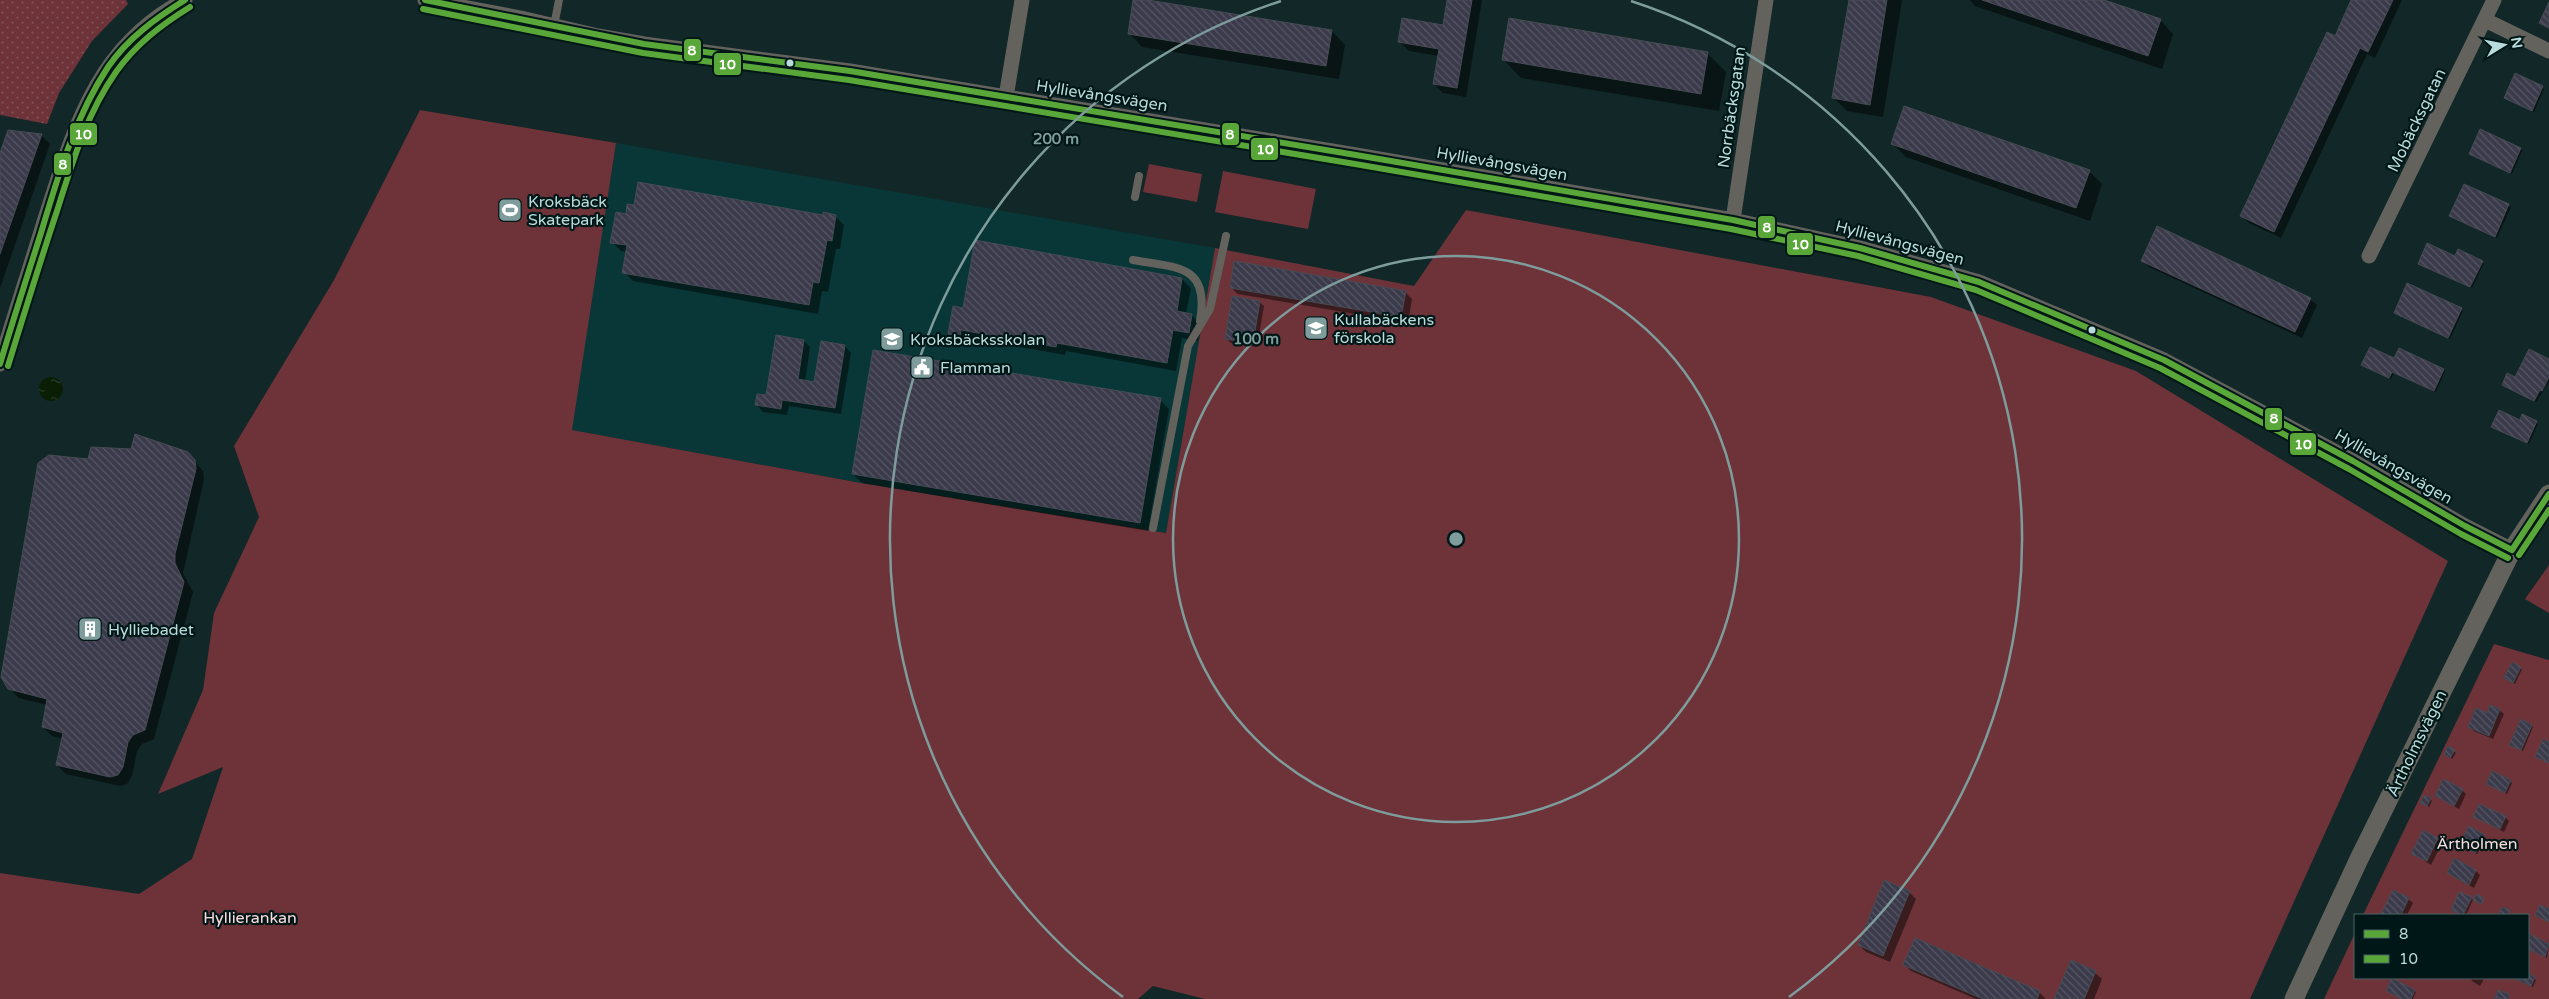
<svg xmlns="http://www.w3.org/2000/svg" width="2549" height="999" font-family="'Varela Round',sans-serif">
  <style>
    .built { fill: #093737 }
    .grass { fill: url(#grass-dots) }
    .green { fill: #6d3339 }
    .water { fill: url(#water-ripples) }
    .shadow { fill: #0007 }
    .building { fill: url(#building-back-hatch); stroke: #464b53 }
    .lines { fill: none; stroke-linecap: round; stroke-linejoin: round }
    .service { stroke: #63625d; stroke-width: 8 }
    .minor { stroke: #63625d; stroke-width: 15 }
    .tertiary { stroke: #63625d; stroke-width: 19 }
    .bus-1-casing { stroke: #001717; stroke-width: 10 }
    .bus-2-casing { stroke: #001717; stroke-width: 10 }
    .bus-1 { stroke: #59a738; stroke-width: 6 }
    .bus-2 { stroke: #59a738; stroke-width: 6 }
    .ring { fill: none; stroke: #7e9c9c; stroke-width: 2.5 }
    .bus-dot { fill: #b9dbdb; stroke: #001717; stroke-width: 2 }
    .labels { text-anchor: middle; stroke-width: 4.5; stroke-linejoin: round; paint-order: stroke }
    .street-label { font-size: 16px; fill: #b9dbdb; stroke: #001717 }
    .poi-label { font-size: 16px; fill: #b9dbdb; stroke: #001717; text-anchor: start }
    .park-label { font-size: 16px; fill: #fcdbdc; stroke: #001717 }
    .centre { fill: #7e9c9c; stroke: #001717; stroke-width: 2.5 }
    .ring-label { font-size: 15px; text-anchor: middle; font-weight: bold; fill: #7e9c9c; stroke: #001717; stroke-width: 4.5; stroke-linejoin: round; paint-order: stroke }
    .line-badge { stroke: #001717; stroke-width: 2 }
    .badge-label { font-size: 14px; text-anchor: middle; font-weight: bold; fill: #fff }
  </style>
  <defs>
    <pattern id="grass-dots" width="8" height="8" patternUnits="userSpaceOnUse" patternTransform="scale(1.25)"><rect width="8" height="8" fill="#6d3339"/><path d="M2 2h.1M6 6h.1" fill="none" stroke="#805055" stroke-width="1.8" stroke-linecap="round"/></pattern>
    <pattern id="water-ripples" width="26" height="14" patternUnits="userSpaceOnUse" patternTransform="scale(1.25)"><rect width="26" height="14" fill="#0a1e04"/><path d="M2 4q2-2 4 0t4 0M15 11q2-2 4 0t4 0" fill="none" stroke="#2c3e28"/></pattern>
    <pattern id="building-back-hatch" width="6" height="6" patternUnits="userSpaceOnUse" patternTransform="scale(1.25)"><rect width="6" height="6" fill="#3b3a4b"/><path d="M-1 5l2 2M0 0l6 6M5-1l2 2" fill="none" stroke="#555664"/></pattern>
  </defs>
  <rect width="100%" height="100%" fill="#112728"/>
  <path class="built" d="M616,143L1215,248L1166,533L861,483L571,430Z"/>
  <path class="grass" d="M0,0H126L128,4L92,41L59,93L47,124L0,115Z"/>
  <path class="green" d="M420,110L616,143L572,430L861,483L1166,533L1215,248L1414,286L1466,210L1931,297L2136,371L2448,561L2250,999H1205L1153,986L1138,999H0V873L139,894L192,859L223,767L158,794L203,690L214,613L259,517L234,446L334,280Z
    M1149,164L1202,174L1197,202L1143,192Z
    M1223,171L1316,189L1308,229L1215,212Z
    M2549,565V613L2525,599Z
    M2494,644L2549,660V999H2324L2355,933V978H2528V915H2363Z"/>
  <path class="water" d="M39 389a12 12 0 1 1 24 0a12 12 0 1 1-24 0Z"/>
  <path class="shadow" d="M1135,0L1332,31L1345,45L1339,79L1142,47L1129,33Z
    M1448,0H1482L1466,97L1443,93L1434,84L1439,56L1409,51L1400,42L1444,27Z
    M1850,0H1902L1883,117L1847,111L1834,98Z
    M1970,0H2100L2160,20L2173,34L2162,69L1975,6Z
    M2353,0H2402L2375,58L2367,54L2281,238L2249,223L2242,216Z
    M1707,53L1726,72L1719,111L1521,78L1503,59Z
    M2515,75L2544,89L2534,112L2505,98Z
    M41,135L50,144L0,288V157Z
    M1893,144L2089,171L2102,184L2090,221L1906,157Z
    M2521,149L2522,151L2512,174L2470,154Z
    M2464,185L2511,207L2497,238L2453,217Z
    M635,207L835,216L844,225L840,249H836L828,292L822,291L818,314L633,281L624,272L627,252L621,251L612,242L627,215Z
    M2455,257L2484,263L2472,288L2419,264Z
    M2143,261L2310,299L2317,305L2302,338L2149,267Z
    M1182,279L1191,288L1186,314L1191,315L1201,324L1198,341L1182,338L1176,371L1066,351L1065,355L970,338L969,345L958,343L949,334L964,310Z
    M2408,284L2463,311L2450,339L2395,313Z
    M1231,288L1405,292L1412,299L1408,323L1238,294Z
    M1259,302L1264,306L1257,347L1231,343L1226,338Z
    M804,341L810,347L805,382L815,383L845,346L851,353L841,414L789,406L787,415L763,412L757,405L767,397Z
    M2395,360L2444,370L2445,371L2436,392L2394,373L2391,379L2363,365Z
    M2549,360V382L2536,402L2503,385Z
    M1160,400L1169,409L1148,531L862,483L853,474Z
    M2523,416L2538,424L2529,444L2494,428L2520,421Z
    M187,453L203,471L204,479L183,573L193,592L154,739L142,744L137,751L132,776L127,784L120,786L66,774L57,765L63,739L52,736L43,727L47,705L19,698L9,688L89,460Z
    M2520,668L2522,669L2515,684L2507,680Z
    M2499,710L2504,714L2493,739L2474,731L2469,727L2487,715Z
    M2532,726L2533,727L2523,751L2513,746Z
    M2454,751L2456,753L2452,759L2445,754Z
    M2510,781L2512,783L2507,794L2488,784Z
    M2462,790L2466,794L2459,809L2436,796Z
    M2430,799L2432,801L2429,807L2424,804Z
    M2475,816L2505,817L2509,821L2504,832Z
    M2423,832L2442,843L2431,865L2413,853Z
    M2484,836L2486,838L2477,854L2462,846Z
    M2476,871L2480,875L2474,888L2448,873Z
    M1909,892L1916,899L1890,962L1866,952L1859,945Z
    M2471,898L2473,900L2466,915L2454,911Z
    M2408,899L2413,903L2407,915L2383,914Z
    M2528,935L2549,945L2547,958L2528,949Z
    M2072,962L2095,973L2102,979L2094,999H2056Z
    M1905,965L2039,992L2046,999H1976L1911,971Z
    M2528,975L2536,980L2533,987L2513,978H2528Z
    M2471,978H2483L2484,979L2480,986L2472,981Z
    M2388,991H2414L2416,992L2413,999H2402Z"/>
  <path class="building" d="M1133,0H1148L1332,30L1326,66L1128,34Z
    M1447,0H1472L1457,88L1433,84L1439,49L1398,42L1402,18L1443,25Z
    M1849,0H1887L1870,105L1832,98Z
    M1982,0H2104L2161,19L2148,56Z
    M2351,0H2393L2368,52L2360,48L2274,232L2240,216L2327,32L2335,36Z
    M2549,2V28L2539,23Z
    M1509,18L1708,52L1701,94L1502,60Z
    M2515,73L2543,86L2532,111L2504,98Z
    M1904,106L2090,170L2076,208L1891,144Z
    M2480,129L2521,148L2510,173L2469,154Z
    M8,130L42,134L0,254V153Z
    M638,182L823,215V212L836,215L832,241L827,240L819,283L813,282L809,305L622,273L627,245L610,243L616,212L626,214L627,204L634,205Z
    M2464,184L2509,204L2495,237L2449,216Z
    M2157,226L2311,298L2295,332L2141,261Z
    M975,240L1182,278L1177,311L1192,314L1189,333L1173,330L1167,363L1057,343L1056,347L961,330L960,336L948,334L953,306L963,308Z
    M2427,243L2455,256L2458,249L2483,261L2470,287L2418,264Z
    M1234,261L1406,291L1401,317L1230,288Z
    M2407,283L2462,308L2448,338L2394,313Z
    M1232,296L1260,301L1253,343L1225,339Z
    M776,335L804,340L798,379L814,382L821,341L845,345L835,408L782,400L781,409L755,405L757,394L766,395Z
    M2370,347L2394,358L2399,348L2444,369L2434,391L2392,372L2389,378L2361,365Z
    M2529,349L2549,359V377L2542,391L2540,390L2534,401L2502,385L2507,373L2515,377Z
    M873,350L1161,398L1140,523L852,474Z
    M2499,410L2520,420L2522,414L2537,421L2527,443L2491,427Z
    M135,434L188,452L195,460L196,469L175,554V563L184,582L145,730L133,735L128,742L123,767L118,775L110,777L56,765L63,733L42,727L47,699L8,689L1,677L38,463L49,455L88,459L91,447L131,449Z
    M2512,662L2521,667L2513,683L2504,678Z
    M2490,705L2500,709L2489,736L2468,727L2476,708L2487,713Z
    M2521,719L2532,725L2521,750L2509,745Z
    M2543,739L2549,742V763L2535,757Z
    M2448,746L2455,750L2450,758L2444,754Z
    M2492,771L2511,780L2505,793L2486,784Z
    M2443,779L2463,789L2454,806L2435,796Z
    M2424,795L2431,798L2427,806L2420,803Z
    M2479,804L2506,816L2500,829L2473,817Z
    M2469,826L2485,835L2475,853L2459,844Z
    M2423,830L2438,838L2427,861L2411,854Z
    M2454,858L2476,870L2469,885L2447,873Z
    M1884,880L1910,891L1883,956L1858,945Z
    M2393,890L2409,898L2401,915H2384L2381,914Z
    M2459,892L2472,897L2463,915L2451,910Z
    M2476,894L2484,898L2481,904L2473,900Z
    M2540,905L2549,909V922L2535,915Z
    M2502,907L2510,910L2507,915H2498Z
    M2528,933L2549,944L2545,957L2528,949Z
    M1915,938L2040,991L2037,999H1983L1903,965Z
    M2071,960L2096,971L2084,999H2054Z
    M2528,973L2535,977L2531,986L2513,978H2528Z
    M2392,978L2415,990L2411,999H2402L2386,991Z
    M2498,990L2509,994V999H2494Z"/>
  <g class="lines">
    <path class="service" d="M554,26L559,0
      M1135,197L1139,176
      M1133,260C1177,268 1210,264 1200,321
      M1153,528L1188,346L1210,309L1226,236"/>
    <path class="minor" d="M425,0L521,18L598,36L644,44L850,71L1356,155L1733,220L1860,248L1979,282L2164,360L2353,461L2465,526L2512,550
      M2485,20L2549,51
      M1006,97L1022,0
      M1733,220L1766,0
      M2369,256L2494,0
      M0,364C14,316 30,268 45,219C74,130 95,47 185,0"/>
    <path class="tertiary" d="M2294,999L2359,859L2512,550L2549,494"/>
    <g class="bus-1-casing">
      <path id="bus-1" d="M425,0L644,44L850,71L1356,155L1733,220L1860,248L1979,282L2164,360L2353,461L2465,526L2512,550
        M0,364C13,320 27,277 41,233C58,176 75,117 108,67C128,38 156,18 185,0
        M2512,550L2549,494"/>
    </g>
    <g class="bus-2-casing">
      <path id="bus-2" d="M423,9L643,53L849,80L1355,164L1731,229L1858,256L1976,290L2160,368L2349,469L2461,534L2508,558
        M8,366C24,314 40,262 57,211C72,163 87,113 116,72C136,44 161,25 190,7
        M2519,555L2549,510"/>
    </g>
    <use href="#bus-1" class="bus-1"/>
    <use href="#bus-2" class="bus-2"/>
  </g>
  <g class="ring">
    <circle cx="1456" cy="539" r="283"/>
    <path d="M1123 997A566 566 0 0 1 1281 1M1631 1A566 566 0 0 1 1789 997"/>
  </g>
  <defs>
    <g id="stadium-square" transform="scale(1.25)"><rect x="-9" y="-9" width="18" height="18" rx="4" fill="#7e9c9c" stroke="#001717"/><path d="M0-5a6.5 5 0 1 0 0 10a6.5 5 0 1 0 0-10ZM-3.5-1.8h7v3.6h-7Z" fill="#fff"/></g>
    <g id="school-square" transform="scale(1.25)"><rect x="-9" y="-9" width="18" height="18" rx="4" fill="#7e9c9c" stroke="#001717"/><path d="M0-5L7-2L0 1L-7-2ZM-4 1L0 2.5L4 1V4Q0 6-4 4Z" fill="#fff"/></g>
    <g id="civic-square" transform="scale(1.25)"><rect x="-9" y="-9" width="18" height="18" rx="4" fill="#7e9c9c" stroke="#001717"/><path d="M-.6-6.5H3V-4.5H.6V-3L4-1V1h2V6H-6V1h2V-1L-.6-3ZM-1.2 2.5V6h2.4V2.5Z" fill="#fff"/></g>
    <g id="building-square" transform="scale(1.25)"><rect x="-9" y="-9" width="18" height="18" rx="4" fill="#7e9c9c" stroke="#001717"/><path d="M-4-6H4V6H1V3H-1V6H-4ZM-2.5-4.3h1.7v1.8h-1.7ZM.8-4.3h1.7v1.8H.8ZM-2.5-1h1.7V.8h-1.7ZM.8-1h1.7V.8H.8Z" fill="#fff"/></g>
  </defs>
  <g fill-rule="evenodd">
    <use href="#stadium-square" x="510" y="210"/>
    <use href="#school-square" x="1316" y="328"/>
    <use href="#school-square" x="892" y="339"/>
    <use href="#civic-square" x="922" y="367"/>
    <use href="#building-square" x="90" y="629"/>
  </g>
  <g class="bus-dot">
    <circle cx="790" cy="63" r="4.5"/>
    <circle cx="2092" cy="330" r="4.5"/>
  </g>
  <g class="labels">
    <g class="street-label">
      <text transform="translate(1102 95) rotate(9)" y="6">Hyllievångsvägen</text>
      <text transform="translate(1731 107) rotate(-82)" y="6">Norrbäcksgatan</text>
      <text transform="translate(2416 120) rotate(-64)" y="6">Mobäcksgatan</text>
      <text transform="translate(1502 163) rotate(10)" y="6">Hyllievångsvägen</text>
      <text transform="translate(1900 242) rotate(15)" y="6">Hyllievångsvägen</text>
      <text transform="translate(2394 466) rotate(30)" y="6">Hyllievångsvägen</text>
      <text transform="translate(2416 743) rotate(-64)" y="6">Ärtholmsvägen</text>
    </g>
    <g class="poi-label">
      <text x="528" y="207">Kroksbäck<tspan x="528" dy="18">Skatepark</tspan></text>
      <text x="1334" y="325">Kullabäckens<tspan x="1334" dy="18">förskola</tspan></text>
      <text x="910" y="345">Kroksbäcksskolan</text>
      <text x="940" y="373">Flamman</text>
      <text x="108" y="635">Hylliebadet</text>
    </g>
    <g class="park-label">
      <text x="2477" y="849">Ärtholmen</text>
      <text x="250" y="923">Hyllierankan</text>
    </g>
  </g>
  <circle cx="1456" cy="539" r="8" class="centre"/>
  <g class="ring-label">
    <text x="1056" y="144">200 m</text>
    <text x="1256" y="344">100 m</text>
  </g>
  <g class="line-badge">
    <rect x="683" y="38" width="19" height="24" rx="5" fill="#59a738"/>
    <rect x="713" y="52" width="29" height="24" rx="5" fill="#59a738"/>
    <rect x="69" y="122" width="29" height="24" rx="5" fill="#59a738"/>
    <rect x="1221" y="122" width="19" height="24" rx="5" fill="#59a738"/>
    <rect x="1250" y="137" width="29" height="24" rx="5" fill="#59a738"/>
    <rect x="53" y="152" width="19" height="24" rx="5" fill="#59a738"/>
    <rect x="1757" y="215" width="19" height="24" rx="5" fill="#59a738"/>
    <rect x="1786" y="232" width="28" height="24" rx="5" fill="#59a738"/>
    <rect x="2264" y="407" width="19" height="24" rx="5" fill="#59a738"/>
    <rect x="2289" y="432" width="28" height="24" rx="5" fill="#59a738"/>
  </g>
  <g class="badge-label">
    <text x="692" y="55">8</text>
    <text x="727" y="69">10</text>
    <text x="83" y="139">10</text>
    <text x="1230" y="139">8</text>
    <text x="1265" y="154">10</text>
    <text x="63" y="169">8</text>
    <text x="1767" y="232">8</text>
    <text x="1800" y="249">10</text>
    <text x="2274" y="423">8</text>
    <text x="2303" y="449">10</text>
  </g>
  <rect x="2354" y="914" width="175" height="65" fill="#001717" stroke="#4a6565"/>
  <rect x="2364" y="930" width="25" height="8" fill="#59a738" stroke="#4a6565"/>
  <text x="2399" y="939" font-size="15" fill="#b9dbdb">8</text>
  <rect x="2364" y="955" width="25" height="8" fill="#59a738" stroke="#4a6565"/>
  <text x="2399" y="964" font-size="15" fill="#b9dbdb">10</text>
  <g transform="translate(2504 45) rotate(80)" stroke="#001717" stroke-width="4" paint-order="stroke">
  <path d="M0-4L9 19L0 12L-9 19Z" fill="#b9dbdb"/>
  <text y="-8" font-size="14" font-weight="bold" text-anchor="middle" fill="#b9dbdb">N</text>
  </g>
</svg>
